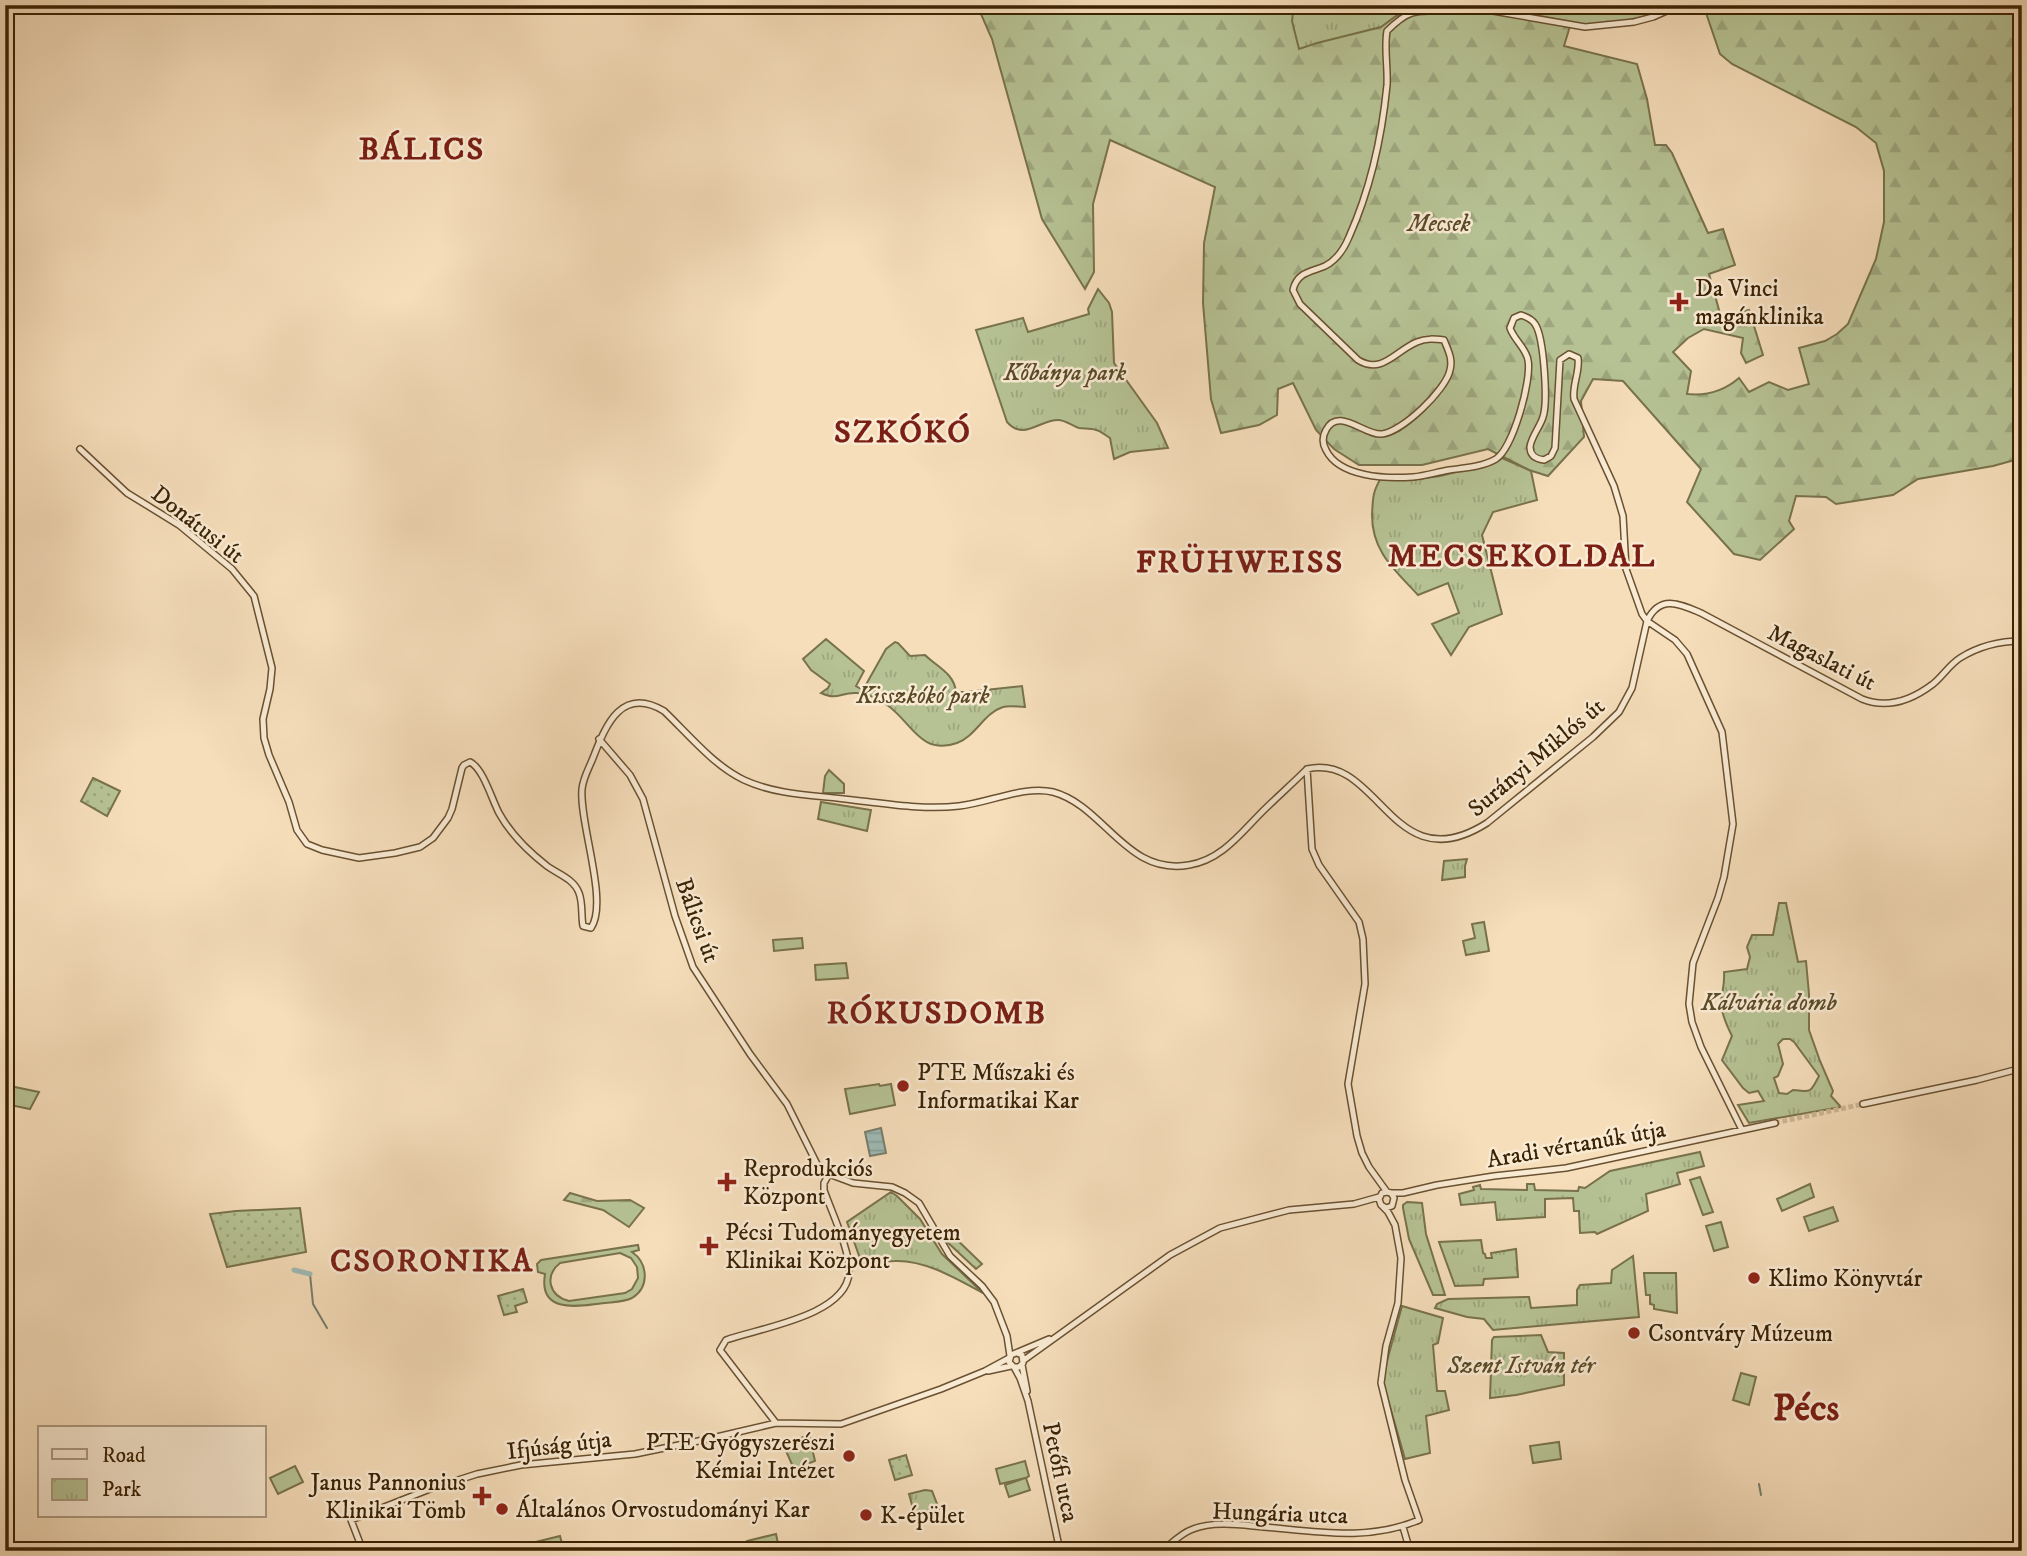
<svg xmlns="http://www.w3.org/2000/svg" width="2027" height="1556" font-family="'IM FELL DW Pica',serif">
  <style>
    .grass { fill: #b6c294; stroke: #78724c; stroke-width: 2; fill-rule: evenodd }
    .forest { fill: url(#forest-firs); stroke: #78724c; stroke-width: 2 }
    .park { fill: url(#park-tufts); stroke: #78724c; stroke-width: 2; fill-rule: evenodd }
    .garden { fill: url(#garden-dots); stroke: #78724c; stroke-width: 2 }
    .water { fill: url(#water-rules); stroke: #767e6e; stroke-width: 2 }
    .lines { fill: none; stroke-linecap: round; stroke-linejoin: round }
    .stream { stroke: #767e6e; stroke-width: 2 }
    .canal { stroke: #9ebbb6; stroke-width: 5 }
    .tertiary-tunnel { stroke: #d0b896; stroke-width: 5; stroke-dasharray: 5 2.5; stroke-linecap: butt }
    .tertiary-casing { stroke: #695131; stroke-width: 8 }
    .tertiary { stroke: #f9ead3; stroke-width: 5 }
    .poi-dot { fill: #8f2418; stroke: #f9ead3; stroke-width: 2.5 }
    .labels { text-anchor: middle; stroke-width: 5; stroke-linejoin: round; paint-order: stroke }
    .park-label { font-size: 24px; font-style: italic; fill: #594a27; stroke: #f9ead3 }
    .poi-label { font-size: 24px; fill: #3a2203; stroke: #f9ead3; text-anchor: start }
    .street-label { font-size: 24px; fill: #3a2203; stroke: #f9ead3 }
    .district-label { font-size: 32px; font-weight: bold; letter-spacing: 2px; fill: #7a1f14; stroke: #f9ead3 }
    .town-label { font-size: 38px; font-weight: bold; fill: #7a1f14; stroke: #f9ead3 }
  </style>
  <defs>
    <pattern id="forest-firs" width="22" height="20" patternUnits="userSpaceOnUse" patternTransform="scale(1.75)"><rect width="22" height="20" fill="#b6c294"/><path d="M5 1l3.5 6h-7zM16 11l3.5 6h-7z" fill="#9da67e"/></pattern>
    <pattern id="park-tufts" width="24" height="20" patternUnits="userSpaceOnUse" patternTransform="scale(1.75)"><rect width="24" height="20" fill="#b6c294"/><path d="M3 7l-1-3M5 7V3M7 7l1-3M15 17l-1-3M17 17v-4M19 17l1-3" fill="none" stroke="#9da67e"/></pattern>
    <pattern id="garden-dots" width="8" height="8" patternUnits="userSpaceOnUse" patternTransform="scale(1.75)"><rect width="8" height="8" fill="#b6c294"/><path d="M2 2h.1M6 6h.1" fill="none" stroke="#9da67e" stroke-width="1.8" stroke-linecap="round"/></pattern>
    <pattern id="water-rules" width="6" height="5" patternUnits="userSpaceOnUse" patternTransform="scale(1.75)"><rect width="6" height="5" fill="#9ebbb6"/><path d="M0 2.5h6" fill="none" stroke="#89a09b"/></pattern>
  </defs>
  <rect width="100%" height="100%" fill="#f6debb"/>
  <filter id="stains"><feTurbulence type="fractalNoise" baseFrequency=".00286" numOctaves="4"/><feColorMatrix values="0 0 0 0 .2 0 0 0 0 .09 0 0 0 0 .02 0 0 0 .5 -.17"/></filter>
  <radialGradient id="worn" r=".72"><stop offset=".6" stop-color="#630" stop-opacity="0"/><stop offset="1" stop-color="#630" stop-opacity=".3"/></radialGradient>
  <path class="grass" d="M829,770L844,784V793H823L825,776Z
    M802,938L803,948L774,951L773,940Z
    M846,963L848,978L816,980L815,965Z
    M879,1084L880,1086L891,1084L895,1105L850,1114L845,1089Z
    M5,1085L39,1092L30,1109L5,1104Z
    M1833,1207L1838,1221L1809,1231L1804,1217Z
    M1721,1222L1728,1247L1714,1251L1706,1226Z
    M638,1245L639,1250L632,1252C648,1263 650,1287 632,1298C624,1302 613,1302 605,1303C580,1306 538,1315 545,1274L538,1272L537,1264L541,1260ZM620,1253L631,1258L637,1267L638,1278L632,1289L625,1293L569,1301C549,1296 544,1276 560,1263Z
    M1741,1373L1756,1377L1749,1405L1733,1400Z
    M809,1435L815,1461L794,1469L783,1444Z
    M1559,1442L1561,1459L1533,1463L1530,1446Z
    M1025,1461L1029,1476L1026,1478L1030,1490L1009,1497L1005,1485L1025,1478L1000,1484L996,1469Z
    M295,1466L303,1482L278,1494L270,1478Z"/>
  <path class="forest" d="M977,5H1675C1650,18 1598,28 1570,26L1564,46L1637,64L1647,99L1655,145H1666L1672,153L1708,233L1723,229L1735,265L1709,274L1721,317L1749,310L1763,355L1746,363L1741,353L1743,338L1704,329L1688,338L1673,352L1691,371L1687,394C1706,396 1724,391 1739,378L1749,392L1769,382L1788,390L1809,384L1799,348L1825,341L1837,334L1848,324L1876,259L1884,222V171L1876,143L1856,127L1732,64L1720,54L1705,10L1700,5H2022V458L1993,466L1918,479L1893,495L1836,504L1826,497L1796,496L1789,521L1794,529L1760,560L1734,554L1687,502L1701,469L1623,381L1593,379L1581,401L1584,437L1548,476L1529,470L1488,449L1422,465H1359L1334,449L1316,430L1293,383L1278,389L1277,415L1259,425L1221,433L1211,399L1203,303L1204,243L1215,187L1110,140L1093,204L1094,272L1085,289L1042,219L992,39Z
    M570,1193L597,1201L630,1200L644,1208L629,1227L603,1210L564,1200Z"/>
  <path class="park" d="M1294,5H1442L1415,8L1396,16L1381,27L1317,43L1299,49L1292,21Z
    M1098,289L1109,303L1112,312L1114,363L1157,423L1168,448L1130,452L1114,459L1110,438C1105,435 1101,431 1096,430C1090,428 1084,429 1079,428C1072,426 1066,420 1058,420C1039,420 1024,441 1007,422L976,330L1023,318L1028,332L1089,314L1088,309Z
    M1502,458L1531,471L1537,500L1493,512L1482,535L1502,614L1469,627L1451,655L1432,624L1459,613L1448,583L1418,595C1395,570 1372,552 1372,515C1373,499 1372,493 1381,478L1409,480L1440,476L1496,462Z
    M826,639L864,671L856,686L863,690L886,649L895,642L898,643L910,656L925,655C937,667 954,673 956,692H966L1022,686L1025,707C1018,707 1011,705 1003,707C984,713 976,736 957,743C920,756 911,721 887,705C879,699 867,694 857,693C839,692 839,701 821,693L828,688L830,684L811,670L803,659Z
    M821,802L871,810L867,831L818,819Z
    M1467,859L1465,866V877L1442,880L1444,861Z
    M1779,903H1786L1798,962L1806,961L1809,994V1030L1820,1061L1833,1091L1831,1096L1841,1107L1749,1123L1738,1105L1764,1101L1758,1091L1749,1093L1743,1088L1722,1060L1732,1036C1727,1026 1721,1013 1721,1002C1722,991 1725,985 1724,972L1747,969L1750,957L1747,947L1752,935H1773ZM1783,1039H1790L1794,1042L1819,1076C1810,1093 1812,1092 1793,1090L1787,1094L1779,1093L1774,1078L1778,1076L1783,1064L1778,1044Z
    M1484,922L1489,951L1466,955L1463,941L1475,938L1472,924Z
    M1700,1152L1704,1166L1677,1173L1680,1184L1646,1194L1648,1211L1597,1234L1595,1232L1580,1233L1579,1211H1574L1573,1198L1545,1199V1217L1497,1220L1495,1202L1461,1205L1459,1194L1474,1190L1473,1187L1480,1185L1481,1189L1527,1190V1184H1534L1535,1190L1578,1191L1579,1187L1585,1188L1610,1171Z
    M1700,1177L1713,1212L1703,1215L1690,1180Z
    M1810,1184L1814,1197L1782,1211L1777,1199Z
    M891,1192L897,1196L920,1219L942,1254L983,1293C957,1279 926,1260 895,1261C884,1261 873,1263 862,1264L847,1222Z
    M1407,1202L1422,1203L1426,1234L1445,1295H1433L1409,1239L1403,1208V1205Z
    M948,1231L982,1264L976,1269L943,1238Z
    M1481,1240L1483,1253L1485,1254L1486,1258H1492L1491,1253L1516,1249L1518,1277L1484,1279L1483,1285L1455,1286L1439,1242Z
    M1633,1256L1639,1317L1493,1330L1484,1319L1467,1317L1435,1308L1437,1304L1448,1299L1529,1297L1531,1308L1577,1305V1290L1580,1285L1611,1283L1612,1270Z
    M1644,1273H1676L1677,1313L1654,1309V1305L1650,1304V1295H1646Z
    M1402,1306L1443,1318L1438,1343L1433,1345L1437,1391H1445L1449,1410L1426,1416L1430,1453L1405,1459L1384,1386V1372Z
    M1541,1335L1548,1352L1564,1353V1385L1516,1395L1490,1398L1492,1340L1494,1337Z
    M925,1490L932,1491L939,1509L936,1518L917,1523L909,1494Z
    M776,1534L779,1548L773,1551H749L747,1541Z
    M560,1536L564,1551H499Z"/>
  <path class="garden" d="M93,778L120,791L107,816L81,801Z
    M300,1208L306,1252L227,1267L210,1214L236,1211Z
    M523,1289L527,1302L515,1306L517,1312L504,1315L498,1296Z
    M906,1455L912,1475L895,1480L889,1460Z"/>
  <path class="water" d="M881,1128L886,1153L870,1156L865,1132Z"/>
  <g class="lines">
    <path class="stream" d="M310,1274L313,1304L327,1328
      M1759,1484L1761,1495"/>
    <path class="canal" d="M294,1270L310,1274"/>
    <path class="tertiary-tunnel" d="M1775,1123L1863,1104"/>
    <g class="tertiary-casing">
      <path id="tertiary" d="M1453,5C1440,14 1426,9 1412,13C1403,16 1394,24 1387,31C1384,48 1388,67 1387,85C1382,136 1370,190 1349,237C1344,249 1337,260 1325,266C1311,272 1297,272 1293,290L1300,304L1358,360C1382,375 1395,351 1417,342C1426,338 1435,339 1444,340C1448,350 1453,359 1450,370C1446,390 1402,432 1382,434C1365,436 1338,406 1326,430C1322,437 1322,443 1326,450C1339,477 1386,479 1413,477C1425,476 1437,472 1449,470C1464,468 1482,467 1496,459C1513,448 1532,380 1528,360C1526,348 1514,340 1510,328L1514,318L1521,315C1527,317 1532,319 1535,324C1544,337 1548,402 1543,417C1540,427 1531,437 1530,447C1530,456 1536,459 1544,460L1551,456L1555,448L1560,360L1569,354L1578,358C1580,372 1572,385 1574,399L1614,486L1623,516L1626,569L1642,614L1647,621L1675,640L1687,654L1722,732L1733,824L1724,877L1718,898L1693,963L1689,1004L1692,1022L1701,1047L1742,1130
        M1458,5L1585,27L1634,22L1653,17L1680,5
        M80,449L127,493L179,525L232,569L254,596L272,668L270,689L263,719L264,738L269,755L289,802L297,830L307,844L322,850L359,858L395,853L420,847L433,838L448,818L452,809L462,768L464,765L470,762C483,768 492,800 499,813C510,833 529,852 547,866C558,874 574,879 579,893C583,903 581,915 583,926L591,928C609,902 579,823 582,789C583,778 589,768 593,758C606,724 622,686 664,711C689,735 713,765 744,780C779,796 817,795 853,800C889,804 924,810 959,806C988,803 1025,785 1053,792C1105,806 1126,876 1189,865C1221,860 1240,834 1261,813C1276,798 1292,784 1307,769C1380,752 1391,884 1487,823L1593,737L1619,712L1632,688L1647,621C1660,594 1680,604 1701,613L1862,699C1887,709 1912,700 1933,684C1943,676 1949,665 1960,658C1979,646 1999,641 2022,641
        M599,739L630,775L643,799L675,916L693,967L750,1054L787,1104L818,1166L829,1174L824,1183V1190C831,1211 851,1252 849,1273C846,1316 759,1328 726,1340L720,1350L776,1423
        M1307,769L1312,849L1319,865L1359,922L1363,939L1365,984L1348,1084L1357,1136L1362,1153L1369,1167L1387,1192L1391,1193L1394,1198L1392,1206L1386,1208L1381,1205L1379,1199L1382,1193L1387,1192
        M1863,1104L1977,1080L2022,1068
        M829,1174L853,1183L892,1187L905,1193L919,1203L950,1256L982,1286L994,1302L1007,1336L1010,1356
        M1391,1193H1403L1437,1185L1494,1176L1566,1168L1775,1123
        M1017,1353L1022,1355L1023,1363L1019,1367H1014L1009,1362L1011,1355L1049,1339
        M1024,1360L1170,1255L1220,1228L1289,1210L1354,1204L1379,1197
        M1022,1365L1027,1391
        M1014,1367L1020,1378L1028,1401L1060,1551
        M988,1371L1011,1366
        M1403,1527L1410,1551
        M363,1551L351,1520L430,1489L477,1474L521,1465L635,1454L708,1439L776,1423L841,1424L941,1389L985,1371L1009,1358
        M1162,1551C1172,1543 1181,1533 1193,1529C1211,1522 1234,1524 1253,1526C1309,1530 1365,1543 1419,1520L1405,1480L1381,1383L1386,1346L1398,1303L1401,1258L1395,1225L1388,1212L1383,1207"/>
    </g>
    <use href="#tertiary" class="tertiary"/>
  </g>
  <g class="poi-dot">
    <path d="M1675.5 291.5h7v7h7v7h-7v7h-7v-7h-7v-7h7z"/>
    <circle cx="903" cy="1086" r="7"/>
    <path d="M723.5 1171.5h7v7h7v7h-7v7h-7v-7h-7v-7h7z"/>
    <path d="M705.5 1235.5h7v7h7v7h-7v7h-7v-7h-7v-7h7z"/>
    <circle cx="1754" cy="1278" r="7"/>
    <circle cx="1634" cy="1333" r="7"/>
    <circle cx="849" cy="1456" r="7"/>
    <path d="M478.5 1485.5h7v7h7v7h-7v7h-7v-7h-7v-7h7z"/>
    <circle cx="502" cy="1509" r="7"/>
    <circle cx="866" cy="1515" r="7"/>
  </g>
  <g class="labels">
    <g class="park-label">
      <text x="1439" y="231">Mecsek</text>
      <text x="1065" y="380">Kőbánya park</text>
      <text x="923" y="703">Kisszkókó park</text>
      <text x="1769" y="1010">Kálvária domb</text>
      <text x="1521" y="1373">Szent István tér</text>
    </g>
    <g class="poi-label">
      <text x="1695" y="296">Da Vinci<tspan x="1695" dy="28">magánklinika</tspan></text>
      <text x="917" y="1080">PTE Műszaki és<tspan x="917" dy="28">Informatikai Kar</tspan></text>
      <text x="743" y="1176">Reprodukciós<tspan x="743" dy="28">Központ</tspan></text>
      <text x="725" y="1240">Pécsi Tudományegyetem<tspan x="725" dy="28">Klinikai Központ</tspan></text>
      <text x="1768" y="1286">Klimo Könyvtár</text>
      <text x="1648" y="1341">Csontváry Múzeum</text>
      <text x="835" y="1450" text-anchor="end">PTE Gyógyszerészi<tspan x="835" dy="28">Kémiai Intézet</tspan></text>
      <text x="466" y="1490" text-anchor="end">Janus Pannonius<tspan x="466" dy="28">Klinikai Tömb</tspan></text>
      <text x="516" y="1517">Általános Orvostudományi Kar</text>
      <text x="880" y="1523">K-épület</text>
    </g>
    <g class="street-label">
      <text transform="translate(198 524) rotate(38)" y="8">Donátusi út</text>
      <text transform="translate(1822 657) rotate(27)" y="8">Magaslati út</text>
      <text transform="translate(1536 757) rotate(-40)" y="8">Surányi Miklós út</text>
      <text transform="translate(698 920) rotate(70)" y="8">Bálicsi út</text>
      <text transform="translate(1576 1144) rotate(-10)" y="8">Aradi vértanúk útja</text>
      <text transform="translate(559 1445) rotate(-7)" y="8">Ifjúság útja</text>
      <text transform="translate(1061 1472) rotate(78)" y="8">Petőfi utca</text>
      <text transform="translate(1280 1513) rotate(2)" y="8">Hungária utca</text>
    </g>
    <g class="district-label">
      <text x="422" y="159">BÁLICS</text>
      <text x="903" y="442">SZKÓKÓ</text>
      <text x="1522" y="566">MECSEKOLDAL</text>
      <text x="1240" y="572">FRÜHWEISS</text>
      <text x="937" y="1023">RÓKUSDOMB</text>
      <text x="432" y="1271">CSORONIKA</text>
    </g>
    <g class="town-label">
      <text x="1806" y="1420">Pécs</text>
    </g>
  </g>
  <rect width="2027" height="1556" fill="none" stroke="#f6debb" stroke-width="28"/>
  <rect x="7" y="7" width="2013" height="1542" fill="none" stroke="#3a2203" stroke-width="3.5"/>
  <rect x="14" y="14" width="1999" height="1528" fill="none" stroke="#3a2203" stroke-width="2"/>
  <rect x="38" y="1426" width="228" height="91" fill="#f9ead3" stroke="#ad9a80" stroke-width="2"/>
  <rect x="52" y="1449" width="35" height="10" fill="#f9ead3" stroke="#ad9a80" stroke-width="2"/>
  <text x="102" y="1462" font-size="21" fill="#3a2203">Road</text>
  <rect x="52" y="1479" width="35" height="21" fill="url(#park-tufts)" stroke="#ad9a80" stroke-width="2"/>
  <text x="102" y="1496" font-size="21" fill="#3a2203">Park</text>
  <rect width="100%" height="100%" filter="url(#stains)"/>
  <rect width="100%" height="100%" fill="url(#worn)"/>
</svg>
